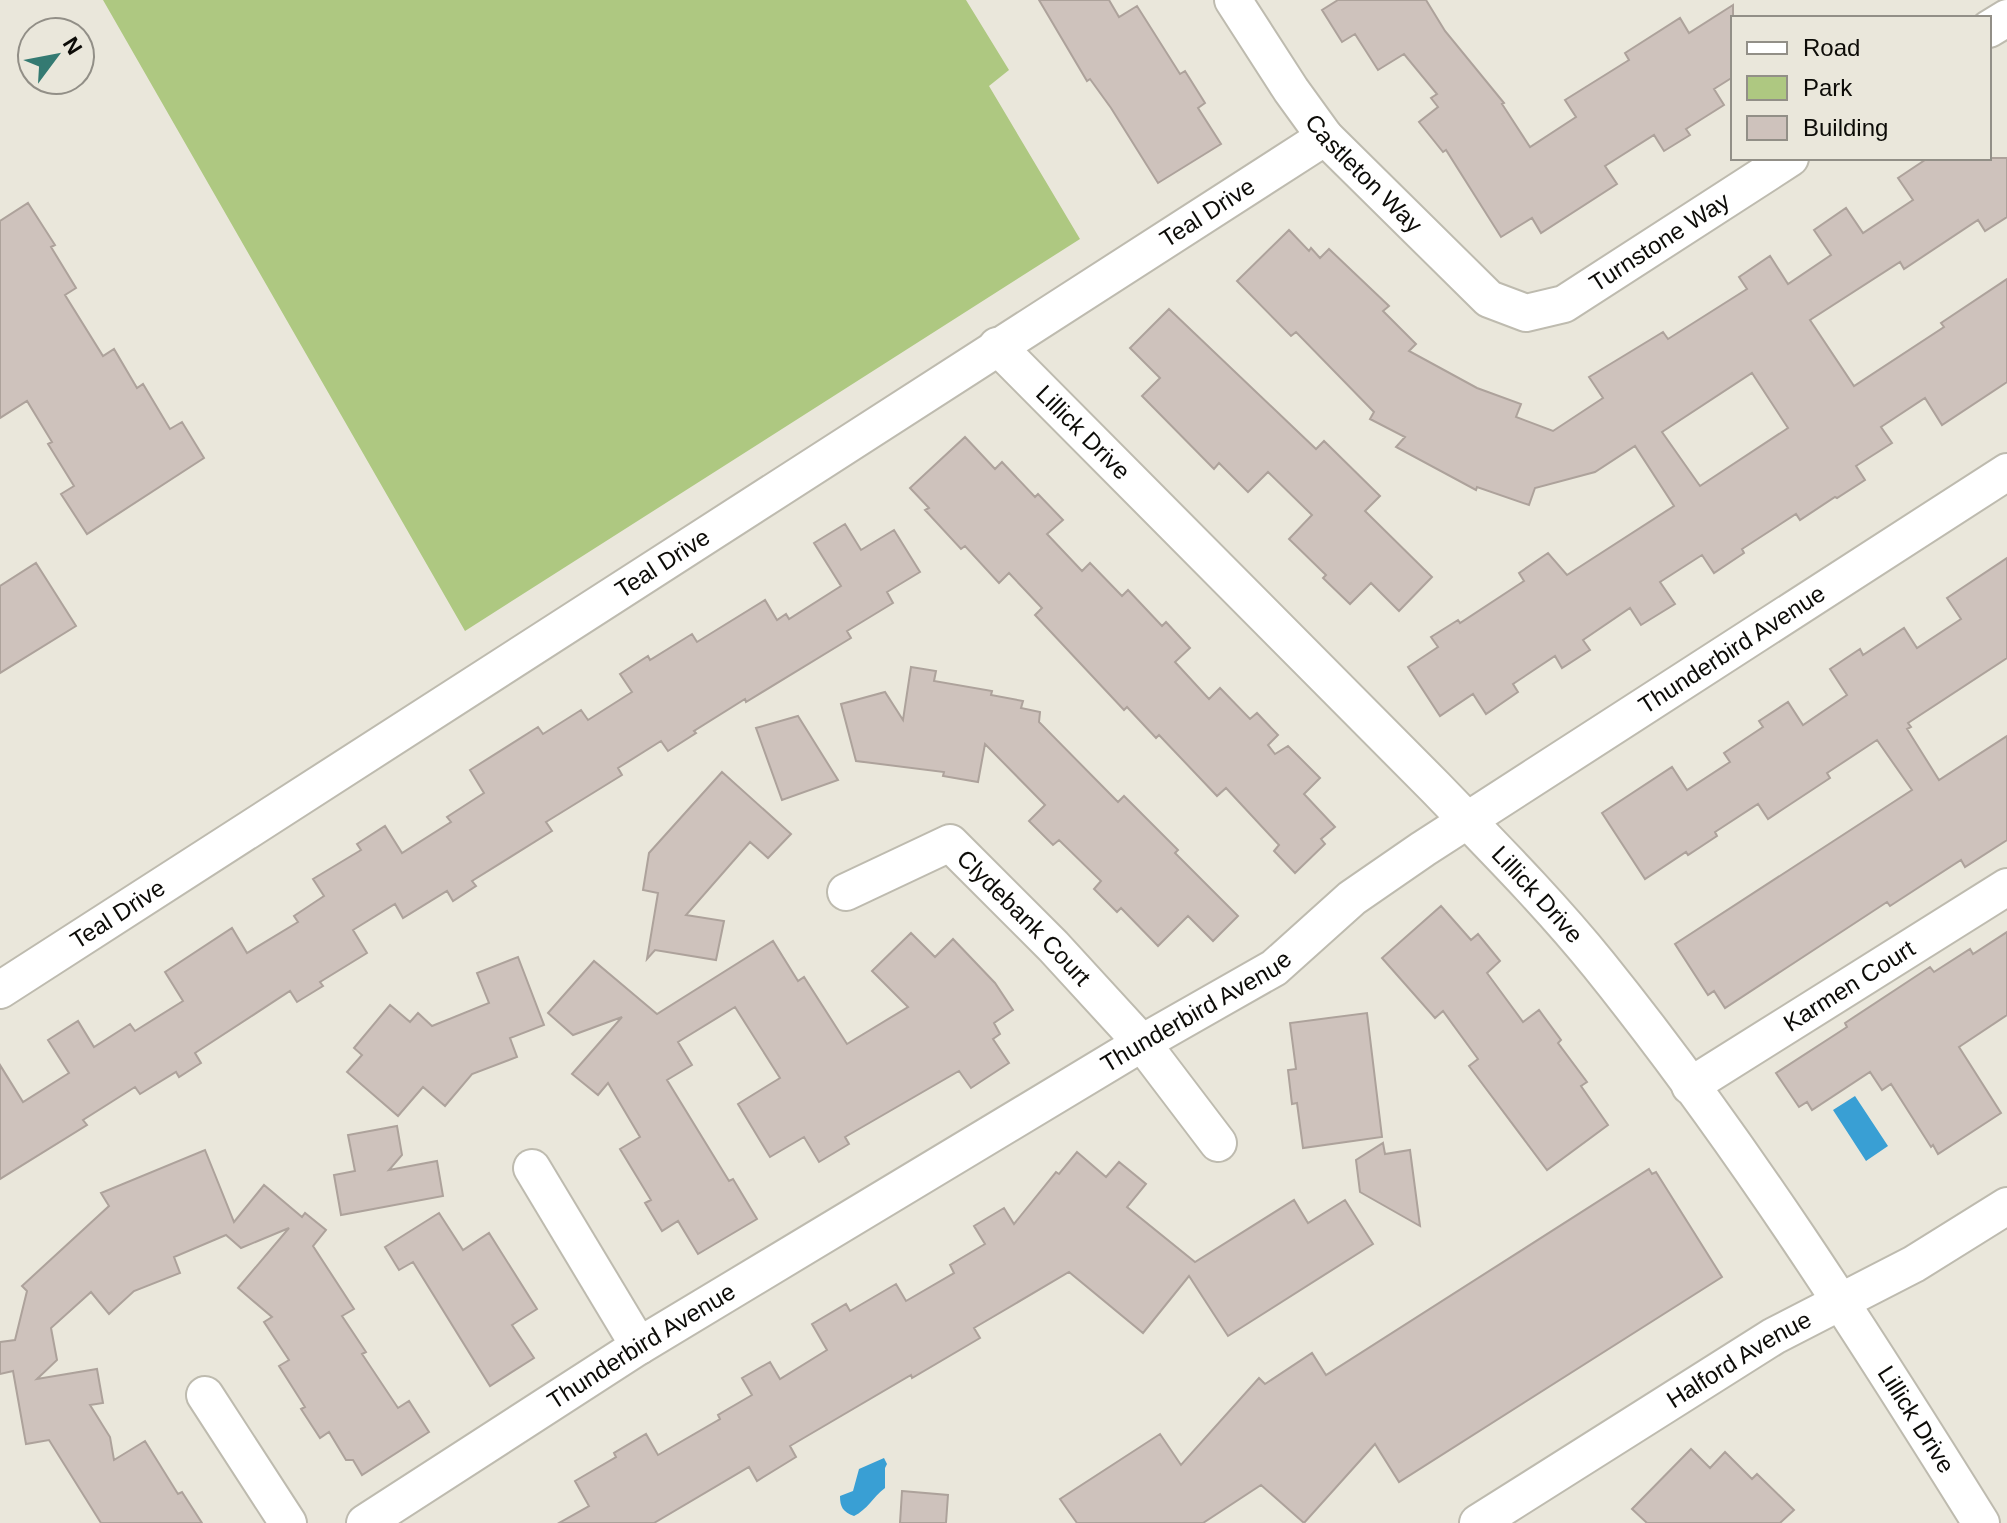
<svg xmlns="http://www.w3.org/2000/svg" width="2007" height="1523" font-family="Helvetica,sans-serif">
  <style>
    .green { fill: #aec881 }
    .water { fill: #399fd4 }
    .building { fill: #cec2bc; stroke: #ada29b; stroke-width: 2; fill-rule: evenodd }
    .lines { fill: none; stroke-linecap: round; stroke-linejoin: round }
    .minor-casing { stroke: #bebbaf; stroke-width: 40 }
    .minor { stroke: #fff; stroke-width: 36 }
    .labels { text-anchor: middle; stroke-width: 6; stroke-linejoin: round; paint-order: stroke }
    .street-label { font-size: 24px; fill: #0d0c08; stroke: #eae7db }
  </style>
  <rect width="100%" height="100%" fill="#eae7db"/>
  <path class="green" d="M103,0H966L1009,70L989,86L1080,239L465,631Z"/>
  <path class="water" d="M1855,1096L1888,1146L1866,1161L1833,1110Z
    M884,1458L887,1464L885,1468V1488C873,1497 867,1510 854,1516C843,1512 840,1507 840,1496L853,1491L859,1469Z"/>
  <path class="building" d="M1039,0H1109L1119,17L1137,6L1180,74L1185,71L1205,103L1198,108L1221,144L1158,183L1111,108L1090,79L1087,81Z
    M1338,0H1426L1445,31L1504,103L1502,104L1530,147L1576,117L1565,100L1629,60L1625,53L1680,18L1689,33L1733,5V77L1714,89L1724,105L1686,129L1690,135L1664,151L1654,135L1605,166L1617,184L1541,233L1532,218L1501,237L1446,150L1443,152L1419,122L1438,107L1431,98L1437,94L1404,54L1378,70L1355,34L1342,42L1322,10Z
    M1928,158H2007V217L1985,231L1978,220L1904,269L1900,262L1810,320L1854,386L1944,327L1941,323L2007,279V382L1942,425L1925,398L1881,427L1892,443L1856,466L1865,480L1837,498L1835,497L1800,520L1796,514L1742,549L1744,553L1714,573L1702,555L1660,582L1675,604L1641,625L1630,608L1583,640L1590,650L1562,668L1555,656L1513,684L1518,692L1486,714L1473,694L1440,716L1408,667L1438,647L1431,637L1458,620L1460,623L1524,581L1519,573L1548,553L1567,575L1674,506L1635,446L1595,472L1535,488L1529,505L1477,487L1476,490L1396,447L1405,437L1370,419L1374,412L1296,332L1291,336L1237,281L1289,230L1309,251L1311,248L1320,258L1329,249L1389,306L1383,311L1416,344L1409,351L1477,388L1521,404L1516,417L1553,431L1603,398L1589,377L1663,332L1668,339L1747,289L1739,277L1770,256L1788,284L1831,255L1814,230L1846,208L1863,233L1913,200L1898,178ZM1752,373L1788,428L1700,486L1662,432Z
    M28,203L55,245L51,247L76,288L65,295L103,356L114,349L137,388L143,384L170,429L182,422L204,458L87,534L61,494L74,486L48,444L52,442L27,401L0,418V221Z
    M1169,309L1316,449L1324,441L1380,496L1365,511L1432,577L1399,611L1371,583L1350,604L1323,578L1326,575L1289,539L1312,515L1268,472L1248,492L1219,463L1214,469L1142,396L1160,378L1130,348Z
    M965,437L995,469L1002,462L1035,497L1038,494L1063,520L1047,534L1082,571L1090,563L1122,596L1128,590L1162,626L1166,622L1190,648L1175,662L1209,699L1220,688L1250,719L1257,713L1278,735L1268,745L1275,754L1288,746L1320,778L1304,794L1335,827L1321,839L1325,844L1295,873L1274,851L1279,845L1226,788L1217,796L1159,735L1156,738L1127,707L1124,710L1035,615L1042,608L1009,573L999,583L965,546L961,549L925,510L929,508L910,488Z
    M845,524L861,550L894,530L920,572L887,592L893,603L847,631L851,638L746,702L745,699L694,731L696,733L668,751L661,741L618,768L622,775L546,822L552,831L472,881L476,886L453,901L447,891L403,918L395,904L353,930L367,953L320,982L323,986L297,1002L290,991L195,1053L201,1063L179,1077L176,1072L140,1094L135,1087L83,1120L87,1125L0,1179V1065L23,1102L69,1073L48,1040L78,1021L94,1047L130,1024L135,1031L183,1001L165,972L232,928L247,953L298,922L294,916L324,896L313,879L361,850L357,844L385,826L402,853L451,822L447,817L484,793L470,770L538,727L543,734L581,710L588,720L632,692L620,674L648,656L650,660L692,634L697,642L765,600L777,620L786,614L789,619L841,586L814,543Z
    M2007,558V658L1908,723L1911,727L1907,729L1939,780L2007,736V840L1965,867L1961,860L1890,906L1887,902L1725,1008L1714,991L1708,995L1675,944L1912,790L1877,740L1827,773L1830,778L1768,819L1758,804L1715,832L1717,836L1688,855L1686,852L1645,879L1602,813L1672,767L1687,790L1730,762L1724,753L1763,727L1759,721L1788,702L1803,725L1847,695L1830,669L1860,649L1863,655L1904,628L1917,648L1961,619L1947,598Z
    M36,563L76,626L0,673V586Z
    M911,667L936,671L934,681L992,691L991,695L1023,701L1021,708L1040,712L1039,722L1118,802L1124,796L1178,850L1175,853L1238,916L1213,941L1188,916L1158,946L1121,908L1117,912L1094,889L1101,881L1059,840L1053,845L1029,821L1045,805L985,744L978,782L943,776L944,772L856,761L841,704L885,692L903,720Z
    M798,716L838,780L782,800L756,728Z
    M722,772L791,834L768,858L750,842L686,915L724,921L716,960L655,950L647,959L658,893L643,890L649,853Z
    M1441,906L1471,940L1478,934L1500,961L1487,973L1523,1022L1539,1010L1561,1040L1558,1043L1587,1082L1581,1086L1608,1125L1547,1170L1469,1066L1478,1059L1443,1011L1435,1018L1382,958Z
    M2007,932V1015L1959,1047L2001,1113L1938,1154L1933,1145L1931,1147L1891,1084L1882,1090L1870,1072L1812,1110L1807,1102L1799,1107L1776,1073L1847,1027L1845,1023L1930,967L1934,972L1970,949L1973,954Z
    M911,933L935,957L953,939L995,983L1013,1010L994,1023L1000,1034L993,1039L1009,1063L971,1088L959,1071L845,1137L849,1144L819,1162L804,1137L770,1157L738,1104L780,1078L735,1007L678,1042L692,1065L667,1080L729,1181L733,1179L757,1219L698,1254L678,1221L662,1231L645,1203L651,1200L620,1149L640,1137L608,1083L598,1095L572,1074L622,1017L573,1035L548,1013L594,961L657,1014L773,941L798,981L804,977L847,1044L908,1007L872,971Z
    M518,957L544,1025L510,1038L517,1057L472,1074L445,1106L423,1087L398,1116L347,1072L362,1055L354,1048L390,1005L410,1022L418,1013L432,1026L489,1003L477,973Z
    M1367,1013L1382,1137L1303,1148L1297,1103L1292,1104L1288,1070L1296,1069L1290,1023Z
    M397,1126L402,1155L389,1170L437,1161L443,1196L341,1215L334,1175L355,1171L348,1135Z
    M1383,1143L1385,1154L1410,1150L1420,1226L1360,1192L1356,1160Z
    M205,1150L234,1222L264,1185L302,1217L305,1213L326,1230L313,1246L354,1309L342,1316L366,1352L362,1354L398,1408L409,1401L429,1432L362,1475L353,1460H346L329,1432L320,1438L301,1409L305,1407L279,1366L289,1360L264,1322L272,1317L238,1288L289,1228L241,1248L226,1235L174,1257L180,1273L134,1291L109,1314L91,1292L51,1328L57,1360L37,1379L97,1369L103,1403L90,1405L110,1437L114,1460L145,1441L178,1494L182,1492L202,1523H101L49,1440L26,1444L13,1371L0,1374V1342L15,1340L27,1291L22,1286L109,1206L101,1193Z
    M1077,1152L1106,1177L1119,1162L1146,1184L1127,1207L1195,1262L1294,1200L1308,1223L1345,1200L1373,1244L1228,1336L1189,1276L1143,1333L1069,1272L974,1328L980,1338L912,1378L911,1375L790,1446L796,1457L757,1481L749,1467L654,1523H559L589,1506L575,1481L616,1457L614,1453L646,1434L658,1455L720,1419L718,1415L752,1395L742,1378L770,1362L780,1379L827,1350L812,1324L846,1304L850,1311L896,1284L906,1301L954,1273L950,1265L985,1244L974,1226L1004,1208L1014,1224L1056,1172L1059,1174Z
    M1649,1169L1652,1174L1656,1172L1722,1277L1399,1482L1375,1444L1304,1523L1261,1485L1203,1523H1077L1060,1499L1160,1434L1181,1465L1259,1378L1265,1384L1312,1353L1326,1375Z
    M439,1213L463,1250L489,1233L537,1309L512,1325L534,1358L490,1386L413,1262L399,1270L385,1247Z
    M1691,1449L1710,1468L1725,1452L1752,1479L1757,1474L1794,1510L1780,1523H1647L1632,1509Z
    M902,1491L948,1495L946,1523H900Z"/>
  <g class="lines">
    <g class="minor-casing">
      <g id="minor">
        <path id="s1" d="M1233,0L1291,90L1325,137L1489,299L1526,313L1564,304L1790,158"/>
        <path d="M1989,29L2007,18"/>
        <path id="s2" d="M997,346L1435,787C1491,845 1548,902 1599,965C1740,1140 1862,1332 1981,1523"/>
        <path id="s3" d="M846,892L950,843L1053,946L1142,1043L1218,1143"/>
        <path id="s4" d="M0,990L1325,137"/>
        <path id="s5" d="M1690,1086L2007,887"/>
        <path d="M532,1168L639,1346"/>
        <path d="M205,1395L288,1523"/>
        <path id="s6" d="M365,1523L639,1346L1142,1043L1274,968L1352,898L1423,849L2007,472"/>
        <path id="s7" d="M1478,1523L1774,1336L1914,1264L2007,1206"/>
      </g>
    </g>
    <use href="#minor" class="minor"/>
  </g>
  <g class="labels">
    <g class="street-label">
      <text dy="8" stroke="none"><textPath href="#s1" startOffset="218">Castleton Way</textPath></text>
      <text dy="8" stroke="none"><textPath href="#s4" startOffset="1436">Teal Drive</textPath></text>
      <text dy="8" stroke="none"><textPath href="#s1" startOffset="588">Turnstone Way</textPath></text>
      <text dy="8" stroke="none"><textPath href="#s2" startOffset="122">Lillick Drive</textPath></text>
      <text dy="8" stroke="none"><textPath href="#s4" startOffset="788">Teal Drive</textPath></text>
      <text dy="8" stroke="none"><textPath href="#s6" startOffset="1624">Thunderbird Avenue</textPath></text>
      <text dy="8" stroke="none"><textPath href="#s2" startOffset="770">Lillick Drive</textPath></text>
      <text dy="8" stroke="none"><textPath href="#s4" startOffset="140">Teal Drive</textPath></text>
      <text dy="8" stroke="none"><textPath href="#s3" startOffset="220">Clydebank Court</textPath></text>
      <text dy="8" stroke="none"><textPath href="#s5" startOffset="188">Karmen Court</textPath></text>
      <text dy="8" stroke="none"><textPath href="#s6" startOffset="976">Thunderbird Avenue</textPath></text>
      <text dy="8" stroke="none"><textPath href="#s6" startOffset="328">Thunderbird Avenue</textPath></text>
      <text dy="8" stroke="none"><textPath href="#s7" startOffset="308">Halford Avenue</textPath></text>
      <text dy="8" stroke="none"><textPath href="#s2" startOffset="1418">Lillick Drive</textPath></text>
    </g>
  </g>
  <rect x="1731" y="16" width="260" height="144" fill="#eae7db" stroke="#928f87" stroke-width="2"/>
  <rect x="1747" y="42" width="40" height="12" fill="#ffffff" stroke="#928f87" stroke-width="2"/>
  <text x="1803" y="56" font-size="24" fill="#0d0c08">Road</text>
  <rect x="1747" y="76" width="40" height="24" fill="#aec881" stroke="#928f87" stroke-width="2"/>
  <text x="1803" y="96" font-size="24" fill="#0d0c08">Park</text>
  <rect x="1747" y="116" width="40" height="24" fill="#cec2bc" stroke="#928f87" stroke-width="2"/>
  <text x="1803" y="136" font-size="24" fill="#0d0c08">Building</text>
  <g transform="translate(56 56) rotate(58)"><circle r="38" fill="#eae7db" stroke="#928f87" stroke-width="2"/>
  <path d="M0-6L14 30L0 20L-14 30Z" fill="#347a72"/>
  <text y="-12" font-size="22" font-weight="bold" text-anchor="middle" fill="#0d0c08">N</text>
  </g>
</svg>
